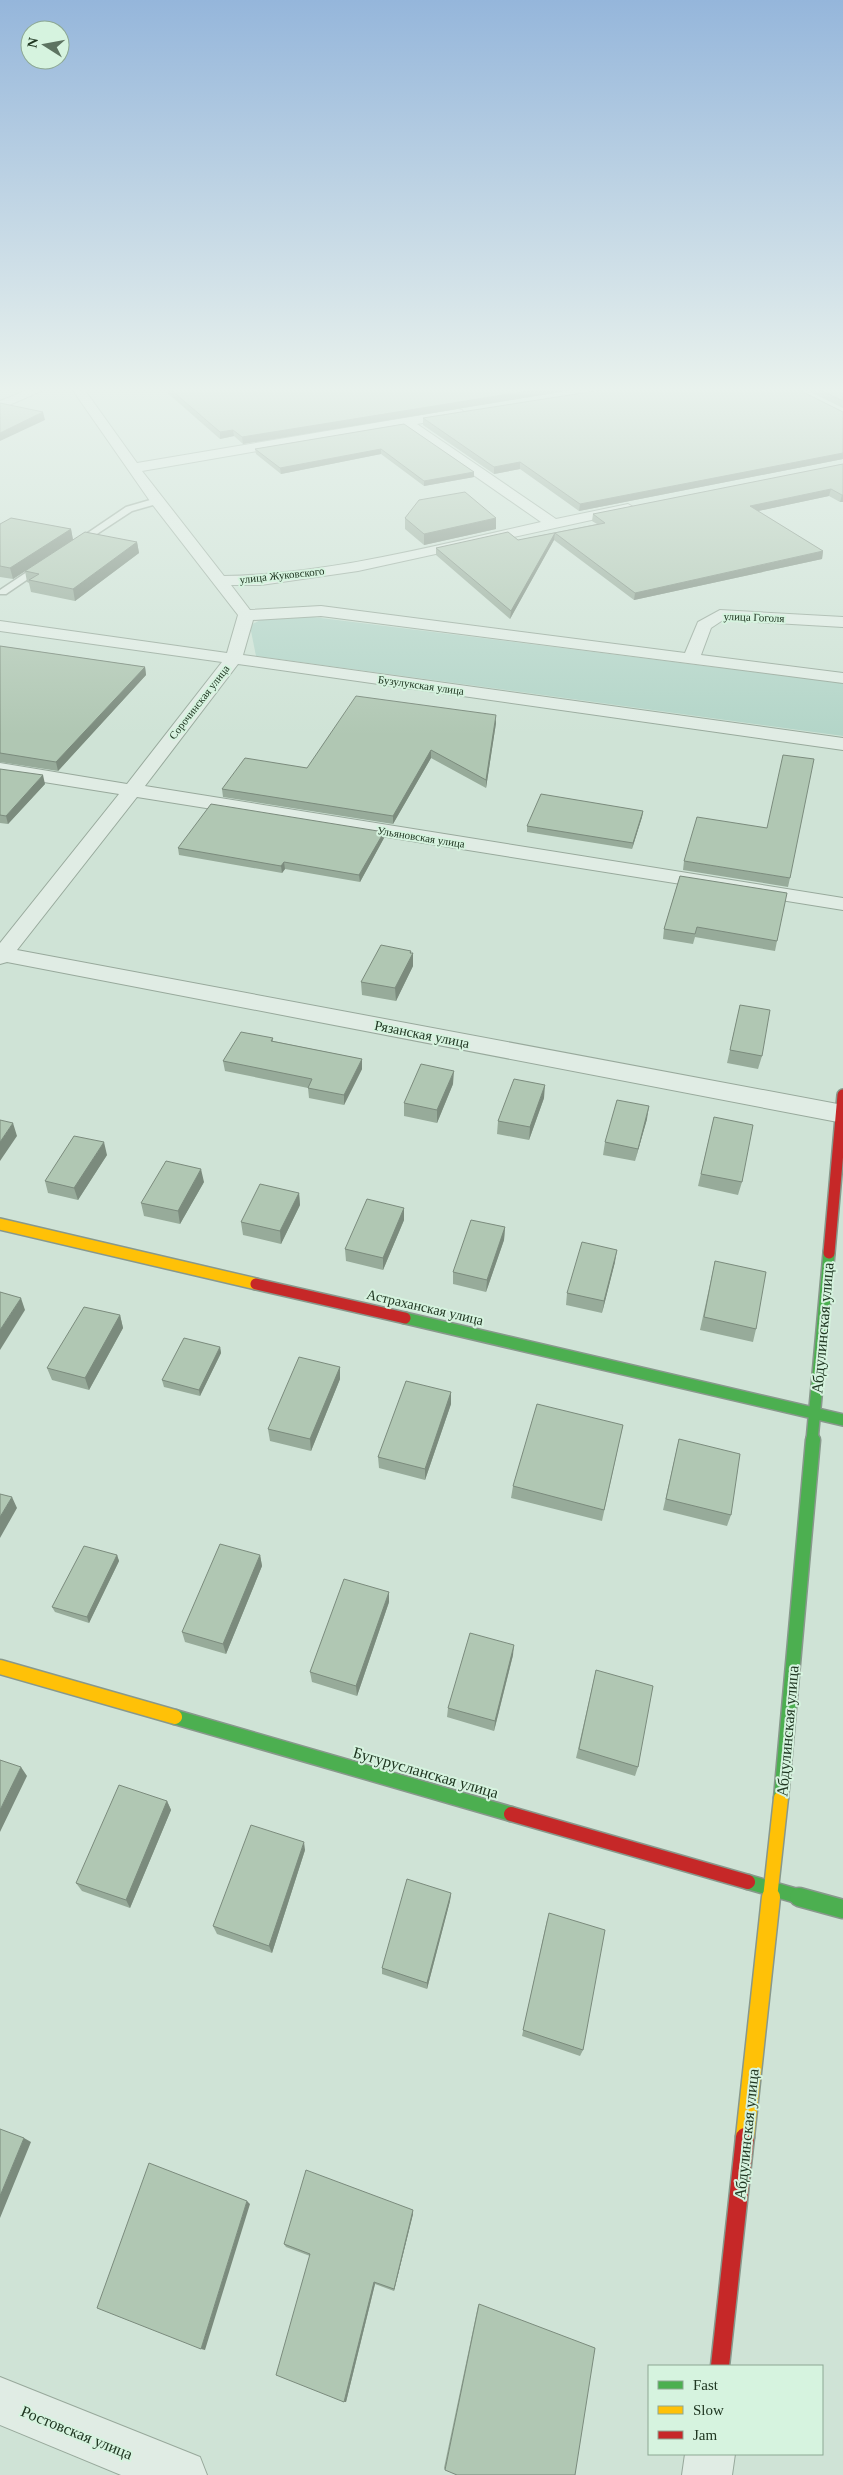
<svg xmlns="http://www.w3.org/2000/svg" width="843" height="2475" font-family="Georgia,serif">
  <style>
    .green { fill: #b3d5c8 }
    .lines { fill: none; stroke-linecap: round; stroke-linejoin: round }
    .lane-casing { stroke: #98a99c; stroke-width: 3 }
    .street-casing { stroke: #98a99c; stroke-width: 2 }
    .fast-far2-casing { stroke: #88988c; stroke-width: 14 }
    .fast-far1-casing { stroke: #88988c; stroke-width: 17 }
    .fast-casing { stroke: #88988c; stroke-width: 21 }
    .slow-far2-casing { stroke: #88988c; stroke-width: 14 }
    .slow-far1-casing { stroke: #88988c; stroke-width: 17 }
    .slow-casing { stroke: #88988c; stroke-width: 21 }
    .jam-far2-casing { stroke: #88988c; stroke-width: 14 }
    .jam-far1-casing { stroke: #88988c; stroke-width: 17 }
    .jam-casing { stroke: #88988c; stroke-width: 21 }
    .lane { fill: #e0ece4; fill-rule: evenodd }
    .street { fill: #e0ece4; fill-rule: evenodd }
    .fast-far2 { stroke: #4caf50; stroke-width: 11 }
    .fast-far1 { stroke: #4caf50; stroke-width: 14 }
    .fast { stroke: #4caf50; stroke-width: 18 }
    .slow-far2 { stroke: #ffc107; stroke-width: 11 }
    .slow-far1 { stroke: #ffc107; stroke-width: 14 }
    .slow { stroke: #ffc107; stroke-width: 18 }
    .jam-far2 { stroke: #c62828; stroke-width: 11 }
    .jam-far1 { stroke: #c62828; stroke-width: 14 }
    .jam { stroke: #c62828; stroke-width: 18 }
    .wall { fill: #97ab9a }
    .shaded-wall { fill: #7b8b7d }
    .building { fill: #b0c7b3; stroke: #7b8b7d }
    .labels { text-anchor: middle; stroke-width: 4; stroke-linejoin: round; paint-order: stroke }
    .far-street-label { font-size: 11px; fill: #203722; stroke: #d6f3df }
    .street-label { font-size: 14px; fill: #203722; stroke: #d6f3df }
    .near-street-label { font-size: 16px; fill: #203722; stroke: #d6f3df }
  </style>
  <rect width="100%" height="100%" fill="#cfe3d6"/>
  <path class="green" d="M305,616L843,683V736L256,656L250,626C265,614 286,616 305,616Z"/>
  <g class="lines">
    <g class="lane-casing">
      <path id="lane" d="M157,498L160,499V503L132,511L77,547L70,545L126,507Z
        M42,562L50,564L6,594H0V590Z"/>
    </g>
    <g class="street-casing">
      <path id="street" d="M30,389H46L0,409V401Z
        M72,389H84L137,463L458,409L462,410L464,413L462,416L417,424L556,519L628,504L635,508L628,512L358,571L261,585H231L250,610L321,606L685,653L698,622L720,610L843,617V627L723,620L711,628L701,655L843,673V683L321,616L253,620L243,655L843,738V750L238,664L145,786L843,898V910L137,797L17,950L843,1105V1123L7,962L0,964V943L119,794L0,775V763L127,784L222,662L0,631V621L227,653L238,615L152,504ZM403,426L541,522C437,545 331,574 224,576L142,471Z
        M0,2377L200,2457L207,2475H121L0,2425Z
        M685,2454H735L732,2475H682Z"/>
    </g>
    <g class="fast-far2-casing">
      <path id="fast-far2" d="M405,1318L843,1420
        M812,1441L829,1253"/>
    </g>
    <g class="fast-far1-casing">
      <path id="fast-far1" d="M175,1717L511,1814
        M781,1798L813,1440
        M748,1882L804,1898"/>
    </g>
    <g class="fast-casing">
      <path id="fast" d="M799,1897L843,1909"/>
    </g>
    <g class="slow-far2-casing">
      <path id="slow-far2" d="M0,1224L256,1284"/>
    </g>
    <g class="slow-far1-casing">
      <path id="slow-far1" d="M0,1667L175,1717
        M770,1898L781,1798"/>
    </g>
    <g class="slow-casing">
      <path id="slow" d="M745,2137L771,1897"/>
    </g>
    <g class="jam-far2-casing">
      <path id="jam-far2" d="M829,1253L843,1095
        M256,1284L405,1318"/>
    </g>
    <g class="jam-far1-casing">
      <path id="jam-far1" d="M511,1814L748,1882"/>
    </g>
    <g class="jam-casing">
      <path id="jam" d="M720,2366L745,2137"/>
    </g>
    <use href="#lane" class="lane"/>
    <use href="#street" class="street"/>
    <use href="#fast-far2" class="fast-far2"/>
    <use href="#fast-far1" class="fast-far1"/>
    <use href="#fast" class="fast"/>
    <use href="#slow-far2" class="slow-far2"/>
    <use href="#slow-far1" class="slow-far1"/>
    <use href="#slow" class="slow"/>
    <use href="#jam-far2" class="jam-far2"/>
    <use href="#jam-far1" class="jam-far1"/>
    <use href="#jam" class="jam"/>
  </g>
  <path class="wall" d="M163,389H579L243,444L234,436L220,439Z
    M804,389H843V408Z
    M843,412V459L579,511L520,469L494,474L423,425V418Z
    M404,424L474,472V477L424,486L381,454L281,474L256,454L255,449Z
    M843,464V502H840L829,496L758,511L823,551L822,559L634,600L554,540L510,619L436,555V548L518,540L597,524L592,521L593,514Z
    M405,518L496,529L424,545L405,529Z
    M0,524L71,529L73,540L137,542L139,553L75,601L31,592L29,583L27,582L25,571L13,579L0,577Z
    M0,646L145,667L146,675L58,771L0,762Z
    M496,723L486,788L431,758L393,824L223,797L222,789Z
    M0,769L45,784L8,824L0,823Z
    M643,811L642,817L632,849L527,832V826Z
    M384,838L360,882L285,869L282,873L179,855L178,848Z
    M684,861L790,878L788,887L683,870Z
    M680,876L777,941L775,951L695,937L693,944L663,939L664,929Z
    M413,953V966L396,1001L362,995L361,982Z
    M740,1005L762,1056L758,1069L727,1063Z
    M273,1038V1041L362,1059V1069L344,1105L309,1098L308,1088L225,1071L223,1061Z
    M453,1084L437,1123L404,1116V1103Z
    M544,1098L529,1140L497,1134L498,1121Z
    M714,1117L742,1182L738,1195L698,1186Z
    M647,1119L635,1161L603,1155L605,1142Z
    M107,1155L78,1200L48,1193L45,1181Z
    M204,1182L180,1224L144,1216L141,1203Z
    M299,1193L300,1205L281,1244L243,1235L241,1222Z
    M404,1208V1220L383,1270L346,1261L345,1249Z
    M505,1227L504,1240L486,1292L453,1284V1272Z
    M715,1261L756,1329L753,1342L700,1330Z
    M615,1262L602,1313L566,1305L567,1293Z
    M120,1315L123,1328L89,1390L52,1380L47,1368Z
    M220,1347L221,1353L200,1396L164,1387L162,1380Z
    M340,1367V1379L311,1451L270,1441L268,1429Z
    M451,1392V1404L425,1480L379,1468L378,1457Z
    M623,1425L602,1521L511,1498L513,1486Z
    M679,1439L731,1515L727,1526L663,1510Z
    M117,1555L119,1561L89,1623L55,1612L52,1607Z
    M260,1555L262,1566L226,1654L185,1642L182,1632Z
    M389,1602L357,1696L312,1682L310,1672Z
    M513,1655L494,1731L447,1717L448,1708Z
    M596,1670L638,1767L635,1776L576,1758Z
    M167,1801L171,1810L130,1908L82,1891L76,1883Z
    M305,1850L272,1953L217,1934L213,1926Z
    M451,1893L450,1901L427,1989L382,1974V1968Z
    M547,1920L583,2050L580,2056L522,2036Z
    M413,2214L394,2291L375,2284L346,2402L310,2256L286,2247L284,2244Z
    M479,2304L445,2470L444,2468L478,2306Z"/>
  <path class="shaded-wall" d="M135,389H148L135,390Z
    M540,389H579L243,444L242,437Z
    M43,412L45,420L0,441V433Z
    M233,430L234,436L220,439V432Z
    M381,449V454L281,474L280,468Z
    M843,453V459L579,511L580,504Z
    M520,462V469L494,474V467Z
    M474,472V477L424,486V481Z
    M831,489L829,496L749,513L750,506Z
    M842,495H843V502H840Z
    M496,518V529L424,545V534Z
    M71,529L73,540L13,579L10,568Z
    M555,533L554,540L510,619L511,611Z
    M137,542L139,553L75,601L73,589Z
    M823,551L822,559L634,600L635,593Z
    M145,667L146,675L58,771L56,762Z
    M496,715V723L486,788V780Z
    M431,750V758L393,824V816Z
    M43,775L45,784L8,824L6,816Z
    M643,811L642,817L632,849L633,843Z
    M384,832V838L360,882L359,875Z
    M284,862L285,869L282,873L281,866Z
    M411,951V956L413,953V966L396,1001L395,988Z
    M362,1059V1069L344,1105V1095Z
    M454,1071L453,1084L437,1123V1110Z
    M545,1085L544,1098L529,1140L530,1127Z
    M649,1106L647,1119L635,1161L638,1149Z
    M13,1123L17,1136L0,1161V1142Z
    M104,1142L107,1155L78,1200L74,1188Z
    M201,1169L204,1182L180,1224L178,1211Z
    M299,1193L300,1205L281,1244L280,1231Z
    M404,1208V1220L383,1270V1258Z
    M505,1227L504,1240L486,1292L487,1280Z
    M617,1250L615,1262L602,1313L604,1301Z
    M21,1298L25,1310L0,1350V1330Z
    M120,1315L123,1328L89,1390L85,1378Z
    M220,1347L221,1353L200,1396L199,1390Z
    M340,1367V1379L311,1451L310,1439Z
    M451,1392V1404L425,1480V1469Z
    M12,1497L17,1508L0,1538V1517Z
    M117,1555L119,1561L89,1623L87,1617Z
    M260,1555L262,1566L226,1654L223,1644Z
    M389,1592V1602L357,1696L356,1686Z
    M514,1645L513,1655L494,1731L495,1721Z
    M21,1767L27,1776L0,1832V1810Z
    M167,1801L171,1810L130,1908L126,1900Z
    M304,1842L305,1850L272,1953L269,1946Z
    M451,1893L450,1901L427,1989V1983Z
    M24,2138L31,2142L0,2218V2196Z
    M247,2201L250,2204L205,2350L201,2349Z
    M413,2210V2214L394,2291V2289Z
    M374,2282L375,2284L346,2402H344Z"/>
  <path class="building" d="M170,389H540L242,437L233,430L220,432Z
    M608,389H797L843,412V453L580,504L520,462L494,467L423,418Z
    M818,389H843V401Z
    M0,403L43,412L0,433Z
    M404,424L474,472L424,481L381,449L280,468L255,449Z
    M843,464V495H842L831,489L750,506L823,551L635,593L555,533L511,611L436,548L508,532L518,540L605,523L593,514Z
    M465,492L496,518L424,534L405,518L419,500Z
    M11,518L71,529L10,568L0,566V524Z
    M85,532L137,542L73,589L29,580L39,574L25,571Z
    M0,646L145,667L56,762L0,753Z
    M356,696L496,715L486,780L431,750L393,816L222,789L245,758L307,768Z
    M783,755L814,759L790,878L684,861L697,817L767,828Z
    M0,769L43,775L6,816L0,815Z
    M541,794L643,811L633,843L527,826Z
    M211,804L384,832L359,875L284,862L281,866L178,848Z
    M680,876L787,893L777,941L697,927L695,934L664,929Z
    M381,945L411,951L410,953H413L395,988L361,982Z
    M740,1005L770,1010L762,1056L730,1050Z
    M241,1032L273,1038L271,1041L362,1059L344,1095L308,1088L312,1079L223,1061Z
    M421,1064L454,1071L437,1110L404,1103Z
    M514,1079L545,1085L530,1127L498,1121Z
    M617,1100L649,1106L638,1149L605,1142Z
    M714,1117L753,1125L742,1182L701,1174Z
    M0,1120L13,1123L0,1142Z
    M74,1136L104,1142L74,1188L45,1181Z
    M166,1161L201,1169L178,1211L141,1203Z
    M260,1184L299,1193L280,1231L241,1222Z
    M367,1199L404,1208L383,1258L345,1249Z
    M471,1220L505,1227L487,1280L453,1272Z
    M582,1242L617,1250L604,1301L567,1293Z
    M715,1261L766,1272L756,1329L704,1317Z
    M0,1292L21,1298L0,1330Z
    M84,1307L120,1315L85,1378L47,1368Z
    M184,1338L220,1347L199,1390L162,1380Z
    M299,1357L340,1367L310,1439L268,1429Z
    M406,1381L451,1392L425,1469L378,1457Z
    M537,1404L623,1425L604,1510L513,1486Z
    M679,1439L740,1454L731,1515L666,1499Z
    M0,1494L12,1497L0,1517Z
    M220,1544L260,1555L223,1644L182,1632Z
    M84,1546L117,1555L87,1617L52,1607Z
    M344,1579L389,1592L356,1686L310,1672Z
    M470,1633L514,1645L495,1721L448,1708Z
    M596,1670L653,1686L638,1767L579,1749Z
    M0,1760L21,1767L0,1810Z
    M119,1785L167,1801L126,1900L76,1883Z
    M251,1825L304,1842L269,1946L213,1926Z
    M407,1879L451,1893L427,1983L382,1968Z
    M549,1913L605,1930L583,2050L523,2030Z
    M0,2129L24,2138L0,2196Z
    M149,2163L247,2201L201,2349L97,2308Z
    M306,2170L413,2210L394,2289L374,2282L344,2402L276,2375L310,2254L284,2244Z
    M479,2304L595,2348L575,2475H457L445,2470Z"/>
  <linearGradient id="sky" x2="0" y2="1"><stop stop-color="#95b6db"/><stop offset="0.53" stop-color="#e9f2ed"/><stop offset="1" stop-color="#e9f2ed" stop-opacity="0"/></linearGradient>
  <rect width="843" height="735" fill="url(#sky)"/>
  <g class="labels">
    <g class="far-street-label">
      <text transform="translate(282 575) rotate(-6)" y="4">улица Жуковского</text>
      <text transform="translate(754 617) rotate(2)" y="4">улица Гоголя</text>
      <text transform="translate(421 685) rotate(8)" y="4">Бузулукская улица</text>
      <text transform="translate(199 702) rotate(-52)" y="4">Сорочинская улица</text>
      <text transform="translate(421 837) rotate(9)" y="4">Ульяновская улица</text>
    </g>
    <g class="street-label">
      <text transform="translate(422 1034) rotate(11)" y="5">Рязанская улица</text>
      <text transform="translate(425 1307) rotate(13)" y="5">Астраханская улица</text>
    </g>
    <g class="near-street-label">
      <text transform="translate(822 1328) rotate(-85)" y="6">Абдулинская улица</text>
      <text transform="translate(787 1731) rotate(-85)" y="6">Абдулинская улица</text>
      <text transform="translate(426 1772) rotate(16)" y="6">Бугурусланская улица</text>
      <text transform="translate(746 2134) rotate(-84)" y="6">Абдулинская улица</text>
      <text transform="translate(77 2432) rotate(22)" y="6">Ростовская улица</text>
    </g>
  </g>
  <rect x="648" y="2365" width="175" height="90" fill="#d6f3df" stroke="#8da893"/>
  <rect x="658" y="2381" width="25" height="8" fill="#4caf50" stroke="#8da893"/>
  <text x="693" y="2390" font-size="15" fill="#203722">Fast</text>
  <rect x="658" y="2406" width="25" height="8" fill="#ffc107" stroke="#8da893"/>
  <text x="693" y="2415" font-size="15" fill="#203722">Slow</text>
  <rect x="658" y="2431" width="25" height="8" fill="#c62828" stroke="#8da893"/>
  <text x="693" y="2440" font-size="15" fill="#203722">Jam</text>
  <g transform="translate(45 45) rotate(281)"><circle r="24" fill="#d6f3df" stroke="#8da893"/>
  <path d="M0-4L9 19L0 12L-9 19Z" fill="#5d7361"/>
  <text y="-8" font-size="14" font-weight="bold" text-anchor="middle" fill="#203722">N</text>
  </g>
</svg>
